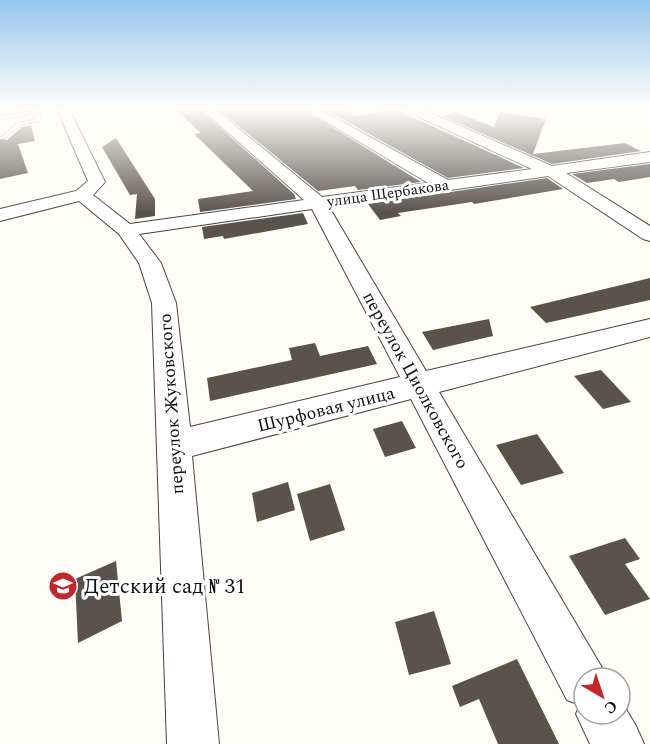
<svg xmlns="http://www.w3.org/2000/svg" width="650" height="744" font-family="Spectral,serif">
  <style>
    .building { fill: #5a524d }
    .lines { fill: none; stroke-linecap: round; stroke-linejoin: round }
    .lane-casing { stroke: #444; stroke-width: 1 }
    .street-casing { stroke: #444; stroke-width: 2 }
    .lane { fill: #fff; fill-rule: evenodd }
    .street { fill: #fff; fill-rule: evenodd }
    .labels { text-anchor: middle; stroke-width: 6; stroke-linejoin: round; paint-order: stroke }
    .far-street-label { font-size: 15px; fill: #111; stroke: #fff }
    .street-label { font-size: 18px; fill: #111; stroke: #fff }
    .near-poi-label { font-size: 21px; fill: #111; stroke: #fff; text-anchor: start }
  </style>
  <rect width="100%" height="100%" fill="#fffdf5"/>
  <path class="building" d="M175,109H200L294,194L296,199L200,212L198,199L253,191L194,134L201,133Z
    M218,109H303L421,182L358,190L355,186L318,191Z
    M342,109L356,116L395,109L524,168L448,178L326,110Z
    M456,112L494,127L500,112L546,119L533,154L625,143L641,151L552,164L442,116Z
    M31,125L35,141L18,144L28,173L0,179V139L7,140L22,127Z
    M116,138L155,199V216L135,219L137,194L130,195L102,147Z
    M650,164V177L619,182L614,179L587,183L572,174Z
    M547,178L563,189L474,204L472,202L398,213L401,216L380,220L368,204Z
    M303,213L308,224L224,239L223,236L204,239L202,227Z
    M650,278V300L546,323L530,307Z
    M489,319L493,336L433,350L422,332Z
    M315,343L320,356L368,346L377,364L210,401L207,378L292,360L289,348Z
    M601,370L631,402L603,409L574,376Z
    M402,421L416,448L385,457L373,429Z
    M537,434L564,473L521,485L496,445Z
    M288,482L295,510L257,522L252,493Z
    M330,484L345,530L310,541L297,494Z
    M625,538L640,559L625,564L650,599L605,615L569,556Z
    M116,561L122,621L78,643L75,579Z
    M434,611L451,664L409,675L395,622Z
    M517,659L559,744H498L479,699L460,707L452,686Z"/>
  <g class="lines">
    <g class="lane-casing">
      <path id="lane" d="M36,110L39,112L41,121L21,125L6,138H2V136L17,123L36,119L34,114L0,120V116Z"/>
    </g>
    <g class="street-casing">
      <path id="street" d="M57,109H69L105,182L93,195L130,224L304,200L202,109H215L322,197L428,183L305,109H319L448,180L532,169L408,112L406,109H421L552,166L650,152V162L566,173L650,226V241L643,239L548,176L329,207L426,371L650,319V337L439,392L601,666L606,678H584V714H620V699L636,726L644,744H590L576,714L580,705L567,700L411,399L192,456L219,744H167L152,303L139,263L119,234L79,201L0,221V209L76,191L88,181ZM312,209L400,377L190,427L176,303L161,263L139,234Z"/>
    </g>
    <use href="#lane" class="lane"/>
    <use href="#street" class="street"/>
  </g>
  <linearGradient id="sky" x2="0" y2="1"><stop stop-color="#95c6ee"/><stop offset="0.51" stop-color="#fffefa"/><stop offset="1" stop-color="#fffefa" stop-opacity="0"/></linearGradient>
  <rect width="650" height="213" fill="url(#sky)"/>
  <defs>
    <g id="school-disc" transform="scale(1.5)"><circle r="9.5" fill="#c4262e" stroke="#fff"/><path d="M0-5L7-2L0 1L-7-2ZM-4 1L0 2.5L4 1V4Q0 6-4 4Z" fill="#fff"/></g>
  </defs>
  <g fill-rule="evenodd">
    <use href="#school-disc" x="63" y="586"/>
  </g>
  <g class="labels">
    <g class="far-street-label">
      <text transform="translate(388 193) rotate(-8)" y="5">улица Щербакова</text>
    </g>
    <g class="street-label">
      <text transform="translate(416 380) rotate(61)" y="6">переулок Циолковского</text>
      <text transform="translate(171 404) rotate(-94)" y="6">переулок Жуковского</text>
      <text transform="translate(326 409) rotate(-14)" y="6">Шурфовая улица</text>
    </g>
    <g class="near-poi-label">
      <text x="84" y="593">Детский сад № 31</text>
    </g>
  </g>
  <g transform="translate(602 696) rotate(141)"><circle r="28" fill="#ffffff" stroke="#a0a0a0" stroke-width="1.5"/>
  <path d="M0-4.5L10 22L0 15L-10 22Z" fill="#c4262e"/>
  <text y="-9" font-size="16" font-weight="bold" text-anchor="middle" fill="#111111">С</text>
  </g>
</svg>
